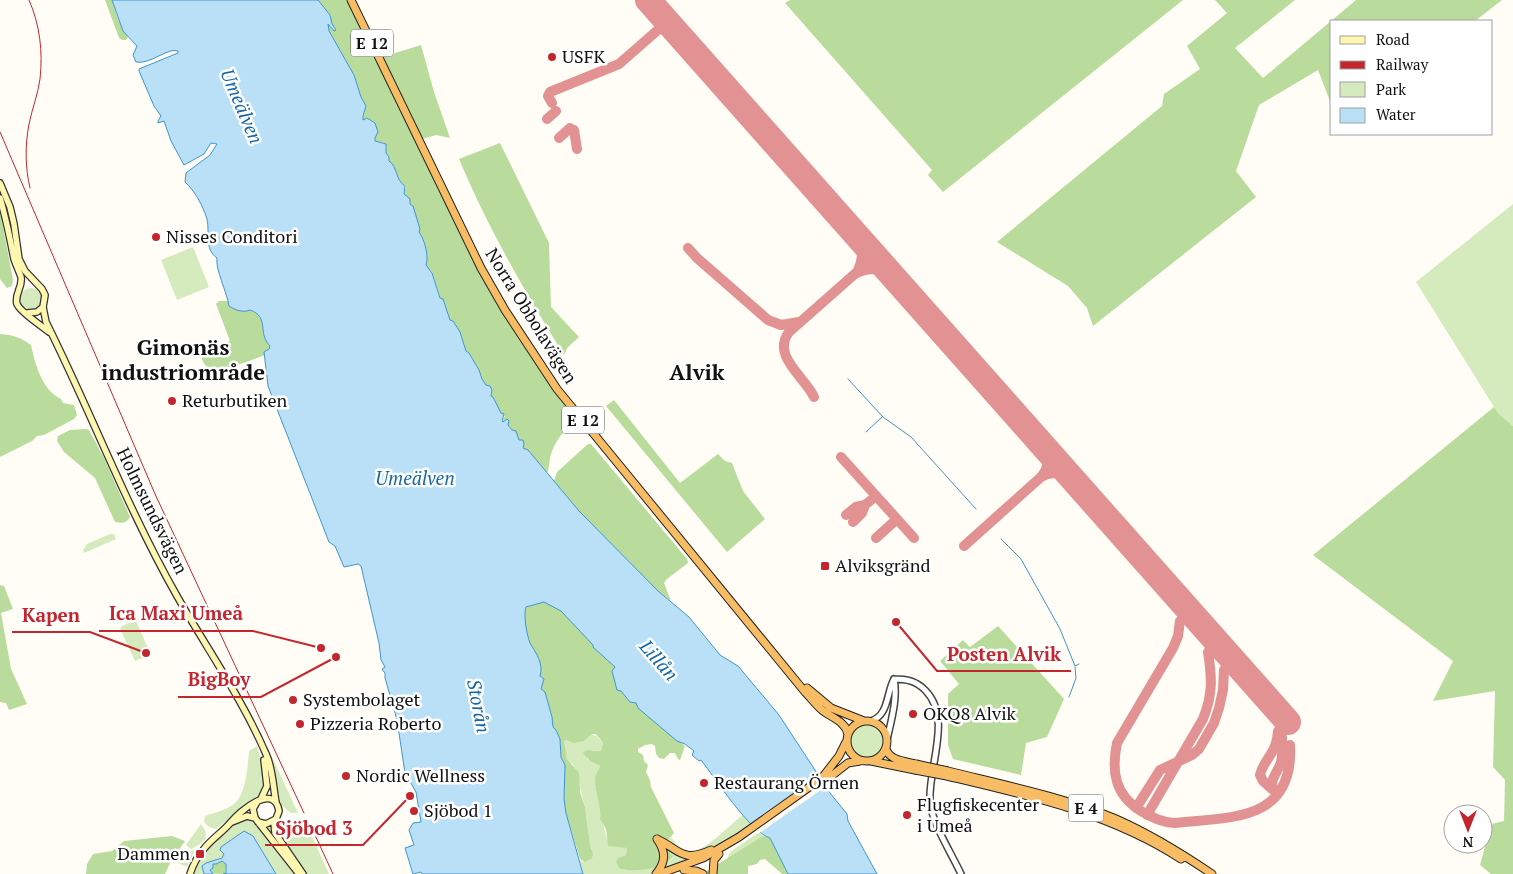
<svg xmlns="http://www.w3.org/2000/svg" width="1513" height="874" font-family="'PT Serif',serif">
  <style>
    .green { fill: #d5ebbd }
    .forest { fill: #b9dc9c }
    .water { fill: #b9e0f7; stroke: #3f96cf }
    .pier { fill: #fffdf5 }
    .lines { fill: none; stroke-linecap: round; stroke-linejoin: round }
    .stream { stroke: #3f96cf; stroke-width: 1 }
    .taxiway { stroke: #e29292; stroke-width: 10 }
    .runway { stroke: #e29292; stroke-width: 26 }
    .tertiary-casing { stroke: #444; stroke-width: 8 }
    .secondary-casing { stroke: #333; stroke-width: 8 }
    .trunk-casing { stroke: #222; stroke-width: 9 }
    .tertiary { stroke: #fff; stroke-width: 5 }
    .secondary { stroke: #fff6b0; stroke-width: 5.5 }
    .trunk { stroke: #f7bc64; stroke-width: 7 }
    .rail { stroke: #c4262e; stroke-width: 1 }
    .trunk-bridge-casing { stroke: #222; stroke-width: 9; stroke-linecap: butt }
    .trunk-bridge { stroke: #f7bc64; stroke-width: 7 }
    .poi-dot { fill: #c4262e; stroke: #fff; stroke-width: 2 }
    .labels { text-anchor: middle; stroke-width: 5; stroke-linejoin: round; paint-order: stroke }
    .shield { fill: #fff; stroke: #585858; stroke-width: 1 }
    .shield-label { font-size: 16px; font-weight: bold; fill: #111 }
    .poi-label { font-size: 18px; fill: #111; stroke: #fff; text-anchor: start }
    .street-label { font-size: 18px; fill: #111; stroke: #fff }
    .water-label { font-size: 19px; font-style: italic; fill: #1768a6; stroke: #fff }
    .district-label { font-size: 22px; font-weight: bold; fill: #111; stroke: #fff }
    .leader { fill: none; stroke: #c4262e; stroke-width: 2 }
    .callout-dot { fill: #c4262e; stroke: #fff; stroke-width: 2 }
    .callout-label { font-size: 19px; text-anchor: middle; font-weight: bold; fill: #c4262e; stroke: #fff; stroke-width: 5; stroke-linejoin: round; paint-order: stroke }
  </style>
  <rect width="100%" height="100%" fill="#fffdf5"/>
  <path class="green" d="M1513,204V426L1499,414L1494,407L1416,282Z
    M193,247L209,287L177,300L161,260Z
    M20 299a11 11 0 1 1 22 0a11 11 0 1 1-22 0Z
    M110,534H114L116,539L84,553L83,550L87,544Z
    M134,621L137,623L150,653L149,656L135,661L120,629L122,626Z
    M849 742a17 17 0 1 1 34 0a17 17 0 1 1-34 0Z
    M589,734L597,736L603,743L602,751L591,750L587,759L600,766C599,769 596,773 595,777C594,789 600,801 602,813L600,816C604,825 605,833 608,842L627,848L626,855L618,858L620,869C638,872 656,869 672,859L673,857L666,847L671,837L682,852C704,856 727,826 743,815L756,829L741,840L738,836L724,845L659,874H583L580,859L583,862L592,849L590,844L585,807L574,766L567,759L563,742L565,740L571,742L586,739Z
    M257,746L263,765L264,781L260,796L216,829L209,827L204,822L205,816C214,813 226,810 234,804C246,795 248,764 249,751Z
    M268,748L298,813H291L281,805Z
    M248,819L256,824L277,823L287,819H296L306,823L329,874H194C201,856 228,821 248,819Z
    M201,824C212,838 203,843 191,849L186,845Z
    M759,832L763,836L721,874L730,852Z
    M185,848L190,851L195,850L187,867L178,863L177,860Z"/>
  <path class="forest" d="M105,0H112L118,19L128,37L126,40H122L119,38Z
    M318,0H351L379,58L421,45L434,92L450,138L436,135L419,140L505,310L579,416C568,427 556,438 551,454C549,460 550,466 547,473L528,450L523,448C519,438 510,424 502,421L505,416L501,414L493,397H491L492,390L490,386L486,385L482,379L479,370L469,353L466,351L460,332L453,321L450,320L443,300L440,298C438,287 434,280 431,270H428L426,265L427,262L423,239L419,232L413,207L404,194L406,186C395,180 398,167 389,161V157L386,153L385,143L375,141V123L367,118L363,120V116L366,106L361,97L354,75L329,31L328,24L334,31L329,15Z
    M790,0H1183L943,192L928,175L932,170L785,3Z
    M1215,0H1295L1235,48L1263,78L1356,0H1502L1475,21H1332V106L1318,70L1259,105L1236,171L1256,197L1093,326L1087,308L1068,286L997,242L1162,106L1164,94L1200,69L1187,46L1227,13Z
    M500,143L549,243L551,307L579,337L567,348L564,355C524,290 489,230 459,159Z
    M0,210L13,280L12,286L7,288L0,279Z
    M219,301H228L229,306C235,310 242,313 250,310C270,318 257,333 270,346L269,349L264,352V355C252,360 221,374 208,367C203,365 202,358 200,354L230,341L216,304Z
    M0,334C13,335 20,337 31,345C35,364 42,390 61,399L63,403L74,405L77,415L74,419L44,435L37,436L32,441L0,457Z
    M614,400L680,483L718,454L725,461L732,463L743,491L765,519L727,552L606,406Z
    M1494,407L1499,414L1513,426V874H1491L1480,865L1491,824L1504,821L1505,780L1493,767L1495,691L1433,701L1453,661L1313,555Z
    M86,429L89,430L104,458L130,517C126,524 122,523 115,522L95,478L64,452L57,441L58,436L70,430Z
    M588,444H591L687,559L688,563L667,579L664,583L671,601L658,591L579,511L554,481L557,472Z
    M0,585L4,586L13,609L1,613L11,669L27,704L9,710L6,703L0,702Z
    M544,602L561,611L584,635L593,645V647L616,668L617,690L621,691L630,702L636,703L638,708L685,746L680,760L678,759L675,753H670L664,759L659,758L656,754L655,746L652,744L645,745L638,749V752L643,755L644,761L648,765L646,772L650,780L651,787L674,833L669,839L666,847L673,857C661,870 637,872 620,869L616,862L618,858L626,855L627,848L608,846L606,829L600,819C602,805 594,792 595,777C596,773 599,770 600,766L590,761L583,753L587,750L601,751L603,743C594,729 592,734 584,741L574,743L565,740L564,742L567,759L579,773L580,792L585,807L590,844L593,854L592,858L585,862L580,859L566,813L564,799L565,765L561,757L560,740L556,730L552,727V717L545,692L540,689L544,679L540,676C544,665 535,653 530,643C526,635 523,615 526,607Z
    M998,626L1064,699L1047,737L1026,743L1021,775L953,759L948,745V694L959,684L940,661L963,640L970,647Z
    M172,836L185,841L171,861L165,874H86L87,864L93,854L112,851L124,841Z
    M763,836L770,838L788,874H782L765,859L760,860L757,864L748,866V874H702Z
    M222,861L226,864L225,874L211,873L210,870L213,864H216Z"/>
  <path class="water" d="M112,0H318L330,15L332,24L336,30L334,31L328,24L329,31L354,75L361,97L366,106L363,116V120L367,118L375,123L378,132L375,138V141L386,144V153L389,157V161C398,167 395,180 405,186L404,194L410,199V204L413,206L420,229L419,232C425,240 429,257 426,265L432,273L440,298L443,299L450,320L453,321L460,332L466,351L469,353L479,370L482,379L486,385L490,386L492,390L491,396L493,397L501,413L504,414L502,421L503,422L507,419L509,421L508,425L512,430L516,431L519,440H523L524,444L523,448L528,450L579,511L658,591L689,617L720,655L738,666L779,715L830,793L847,814L848,821L877,874H788L770,838C750,832 715,778 701,760L699,761L692,755L694,751L685,744L677,741L638,708L636,703L630,702L621,691L617,690L612,671L615,667L593,647V645L561,611L544,602L526,607C523,614 527,636 530,643C536,653 544,664 540,676L544,679L541,689L545,692L552,717L553,727L556,730L560,739L561,757L565,765L564,799L566,813L583,874H422L421,872L413,874L405,848L414,845L409,830L413,823L421,822L416,792L405,773L397,720L385,678V673L382,669L385,667L381,660L379,643L361,566L358,564L344,567L335,546L329,542L268,386L264,352L269,349L270,346C257,333 270,317 250,310C243,313 235,310 229,306C227,292 215,269 217,258C204,249 210,233 207,219C203,206 195,191 185,182L186,173L210,155L217,144L211,143L204,154L184,165L171,141L164,121L158,123V121L161,116L154,106L139,71V69L178,53V51C168,47 150,65 136,62L133,55L137,46L123,31Z
    M244,831L253,836L276,874H223L226,873V864L222,861L216,864H213V868L210,870L213,874H204L202,866L206,863L222,858L224,854L220,850L221,847Z"/>
  <path class="pier" d="M822,775L828,785L758,834L750,827Z"/>
  <g class="lines">
    <path class="stream" d="M848,379L883,417L911,437L976,509
      M866,432L882,417
      M1001,539L1021,559L1060,629L1075,666L1079,664
      M1069,697L1076,678L1075,667"/>
    <path class="taxiway" d="M552,103L548,96L550,92L619,64L667,22
      M547,119L556,111
      M574,130L577,149
      M559,138L570,128
      M688,248L697,258L768,320L781,325L799,322
      M855,274C868,267 878,268 891,275
      M814,397C805,377 771,356 789,332L857,272C864,259 863,249 857,236
      M841,457L914,538
      M1041,477C1055,469 1065,475 1076,484
      M846,515L856,507L865,505
      M853,522L862,513L865,505L876,496
      M876,538L897,519
      M964,546L1041,477C1050,466 1049,457 1042,445
      M1180,621L1178,636L1173,648L1117,743C1111,772 1115,795 1141,811C1152,818 1161,822 1174,823C1231,817 1294,822 1290,745
      M1273,790L1263,781L1260,775C1264,758 1277,754 1278,731
      M1275,792C1267,781 1278,773 1281,762C1283,754 1282,745 1282,737
      M1136,808L1160,770L1192,755L1199,749L1214,723L1219,708L1223,690L1224,670
      M1147,815L1203,719C1213,694 1212,678 1208,652"/>
    <path class="runway" d="M648,0L1288,722"/>
    <g class="tertiary-casing">
      <path id="tertiary" d="M894,679C907,679 916,681 925,690C953,718 928,766 930,801C931,822 952,854 961,874
        M871,721C889,715 886,694 894,679
        M887,740C891,721 898,698 894,679"/>
    </g>
    <g class="secondary-casing">
      <path id="secondary" d="M0,183L10,207L14,224L19,259L25,271L42,289L45,295L43,307L46,322C91,412 127,508 177,596C207,649 242,698 266,754C273,769 273,787 276,802
        M0,198C6,218 10,238 14,259C16,265 19,271 21,277C23,287 14,294 17,304C20,312 42,326 49,332
        M27,313L37,312L43,307
        M261,799L267,786L264,760
        M257,802L253,809L255,818L299,874
        M232,822L247,816L255,818
        M274,822L275,833L303,874
        M190,874C193,865 197,857 203,850C211,839 223,832 231,822C240,811 274,782 279,811L276,819L266,824L258,822"/>
    </g>
    <g class="trunk-casing">
      <path id="trunk" d="M351,0L481,268L505,310L557,389L805,692C811,698 816,705 822,710C832,718 845,721 848,734
        M807,688L831,708L864,721
        M847 741a20 20 0 1 1 40 0a20 20 0 1 1-40 0Z
        M886,749C890,761 905,761 916,764
        M871,761L915,770
        M948,771C1004,785 1063,797 1116,819C1150,834 1181,853 1212,874
        M947,776C1027,795 1111,813 1181,859
        M821,784L848,763L860,761
        M657,839C680,850 682,863 711,850
        M684,870L696,871L703,874
        M656,874C666,862 666,852 657,839
        M659,874L703,858L739,837L822,778L839,756L846,742
        M713,874L714,860L719,854"/>
    </g>
    <use href="#tertiary" class="tertiary"/>
    <use href="#secondary" class="secondary"/>
    <use href="#trunk" class="trunk"/>
    <path class="rail" d="M29,0C40,25 43,52 40,79C38,94 32,109 29,124C25,145 25,167 30,188
      M0,132L155,494L304,813
      M315,835L333,874"/>
    <g class="trunk-bridge-casing">
      <path id="trunk-bridge" d="M916,764L948,771
        M915,770L947,776"/>
    </g>
    <use href="#trunk-bridge" class="trunk-bridge"/>
  </g>
  <g class="poi-dot">
    <circle cx="552" cy="57" r="5"/>
    <circle cx="156" cy="237" r="5"/>
    <circle cx="172" cy="401" r="5"/>
    <rect x="820" y="561" width="10" height="10" rx="2.5"/>
    <circle cx="293" cy="700" r="5"/>
    <circle cx="913" cy="714" r="5"/>
    <circle cx="300" cy="724" r="5"/>
    <circle cx="346" cy="776" r="5"/>
    <circle cx="704" cy="783" r="5"/>
    <circle cx="414" cy="811" r="5"/>
    <circle cx="907" cy="815" r="5"/>
    <rect x="195" y="849" width="10" height="10" rx="2.5"/>
  </g>
  <g class="labels">
    <g class="shield">
      <rect x="351" y="29.5" width="42" height="27" rx="4"/>
      <rect x="562" y="406.5" width="42" height="27" rx="4"/>
      <rect x="1068.5" y="794.5" width="35" height="27" rx="4"/>
    </g>
    <g class="shield-label">
      <text x="372" y="49">E 12</text>
      <text x="583" y="426">E 12</text>
      <text x="1086" y="814">E 4</text>
    </g>
    <g class="poi-label">
      <text x="562" y="63">USFK</text>
      <text x="166" y="243">Nisses Conditori</text>
      <text x="182" y="407">Returbutiken</text>
      <text x="835" y="572">Alviksgränd</text>
      <text x="303" y="706">Systembolaget</text>
      <text x="923" y="720">OKQ8 Alvik</text>
      <text x="310" y="730">Pizzeria Roberto</text>
      <text x="356" y="782">Nordic Wellness</text>
      <text x="714" y="789">Restaurang Örnen</text>
      <text x="917" y="811">Flugfiskecenter<tspan x="917" dy="21">i Umeå</tspan></text>
      <text x="424" y="817">Sjöbod 1</text>
      <text x="190" y="860" text-anchor="end">Dammen</text>
    </g>
    <g class="street-label">
      <text transform="translate(531 316) rotate(58)" y="6">Norra Obbolavägen</text>
      <text transform="translate(152 511) rotate(64)" y="6">Holmsundsvägen</text>
    </g>
    <g class="water-label">
      <text transform="translate(242 106) rotate(67)" y="7">Umeälven</text>
      <text x="415" y="485">Umeälven</text>
      <text transform="translate(659 660) rotate(49)" y="7">Lillån</text>
      <text transform="translate(479 706) rotate(79)" y="7">Storån</text>
    </g>
    <g class="district-label">
      <text x="183" y="355">Gimonäs<tspan x="183" dy="25">industriområde</tspan></text>
      <text x="697" y="380">Alvik</text>
    </g>
  </g>
  <path class="leader" d="M321 648L253 631H99M146 653L90 632H12M896 622L937 671H1071M336 657L261 697H178M410 796L363 845H265"/>
  <g class="callout-dot">
    <circle cx="321" cy="648" r="5"/>
    <circle cx="146" cy="653" r="5"/>
    <circle cx="896" cy="622" r="5"/>
    <circle cx="336" cy="657" r="5"/>
    <circle cx="410" cy="796" r="5"/>
  </g>
  <g class="callout-label">
    <text x="176" y="620">Ica Maxi Umeå</text>
    <text x="51" y="622">Kapen</text>
    <text x="1004" y="661">Posten Alvik</text>
    <text x="219" y="686">BigBoy</text>
    <text x="314" y="835">Sjöbod 3</text>
  </g>
  <rect x="1330" y="20" width="162" height="115" fill="#ffffff" stroke="#a0a0a0"/>
  <rect x="1340" y="36" width="25" height="8" fill="#fff6b0" stroke="#a0a0a0"/>
  <text x="1376" y="45" font-size="15" fill="#111111">Road</text>
  <rect x="1340" y="61" width="25" height="8" fill="#c4262e" stroke="#a0a0a0"/>
  <text x="1376" y="70" font-size="15" fill="#111111">Railway</text>
  <rect x="1340" y="82" width="25" height="15" fill="#d5ebbd" stroke="#a0a0a0"/>
  <text x="1376" y="95" font-size="15" fill="#111111">Park</text>
  <rect x="1340" y="108" width="25" height="15" fill="#b9e0f7" stroke="#a0a0a0"/>
  <text x="1376" y="120" font-size="15" fill="#111111">Water</text>
  <g transform="translate(1468 829) rotate(180)"><circle r="24" fill="#ffffff" stroke="#a0a0a0"/>
  <path d="M0-4L9 19L0 12L-9 19Z" fill="#c4262e"/>
  <text y="-8" font-size="14" font-weight="bold" text-anchor="middle" fill="#111111">N</text>
  </g>
</svg>
